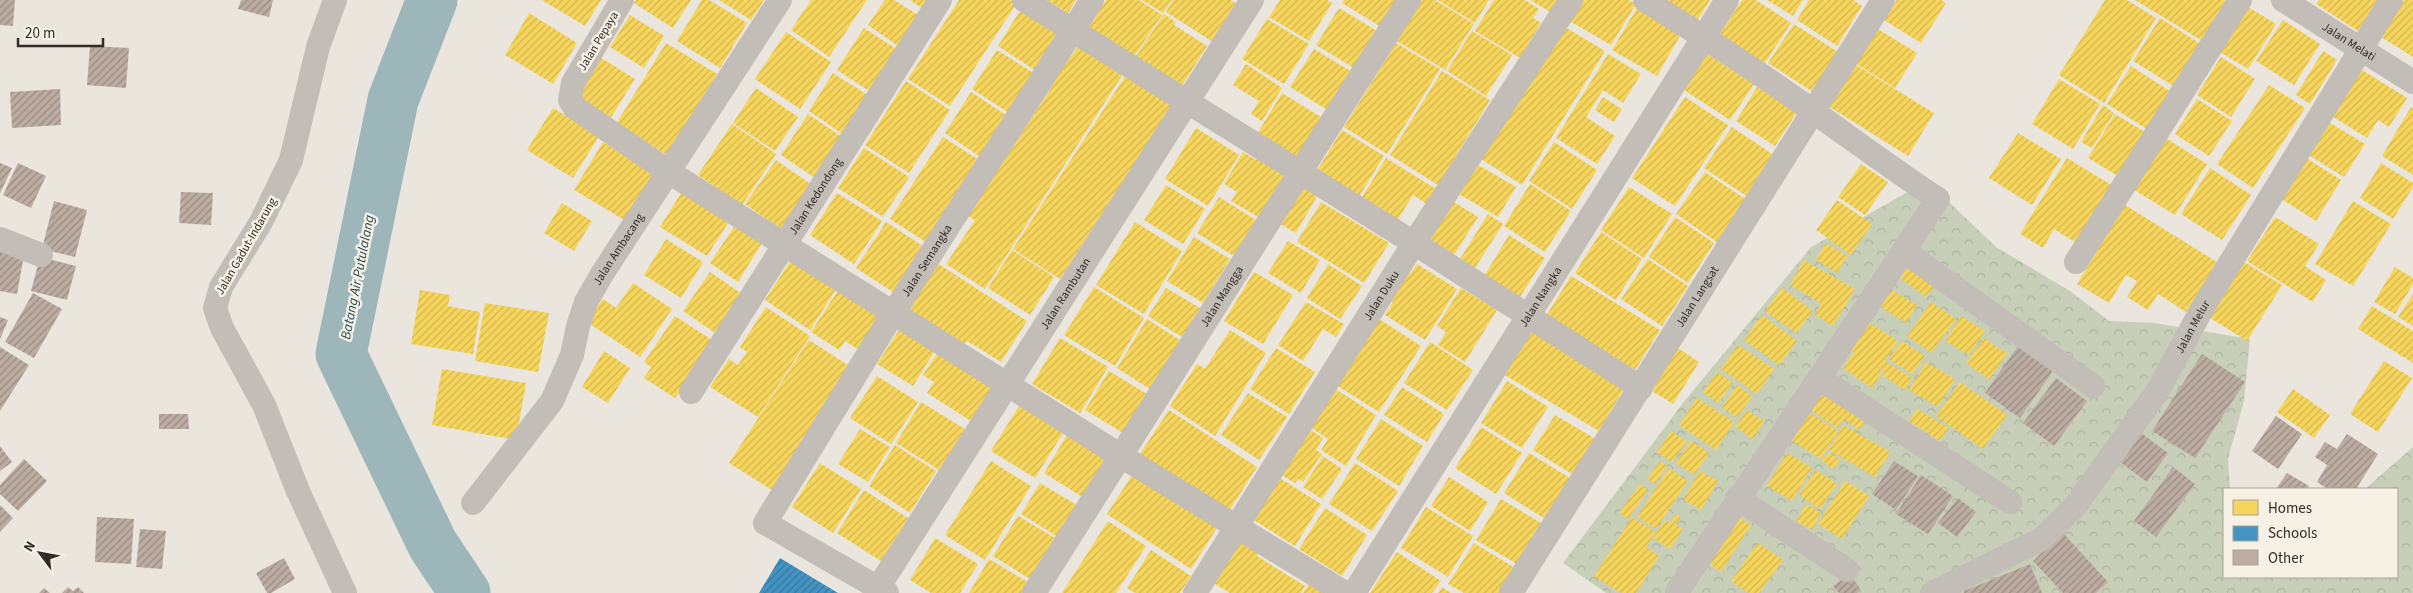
<svg xmlns="http://www.w3.org/2000/svg" width="2413" height="593" font-family="'Source Sans 3',sans-serif">
  <style>
    .forest { fill: url(#forest-crowns) }
    .homes { fill: url(#homes-hatch) }
    .schools { fill: url(#schools-hatch) }
    .lines { fill: none; stroke-linecap: round; stroke-linejoin: round }
    .river { stroke: #9cb6b9; stroke-width: 51 }
    .building { fill: url(#building-hatch) }
    .street { stroke: #c2bdb7; stroke-width: 24 }
    .labels { text-anchor: middle; stroke-width: 5; stroke-linejoin: round; paint-order: stroke }
    .street-label { font-size: 12px; fill: #322b26; stroke: #f7f1e5 }
    .water-label { font-size: 14px; font-style: italic; fill: #204850; stroke: #f7f1e5 }
  </style>
  <defs>
    <pattern id="forest-crowns" width="20" height="18" patternUnits="userSpaceOnUse" patternTransform="scale(1.25)"><rect width="20" height="18" fill="#c8cfb9"/><path d="M2 6a3 3 0 1 1 6 0M12 15a3 3 0 1 1 6 0" fill="none" stroke="#acb29f"/></pattern>
    <pattern id="homes-hatch" width="6" height="6" patternUnits="userSpaceOnUse" patternTransform="scale(1.25)"><rect width="6" height="6" fill="#f6d55c"/><path d="M-1 1l2-2M0 6l6-6M5 7l2-2" fill="none" stroke="#d3b750"/></pattern>
    <pattern id="schools-hatch" width="6" height="6" patternUnits="userSpaceOnUse" patternTransform="scale(1.25)"><rect width="6" height="6" fill="#4393c3"/><path d="M-1 1l2-2M0 6l6-6M5 7l2-2" fill="none" stroke="#39789e"/></pattern>
    <pattern id="building-hatch" width="6" height="6" patternUnits="userSpaceOnUse" patternTransform="scale(1.25)"><rect width="6" height="6" fill="#bcaca1"/><path d="M-1 1l2-2M0 6l6-6M5 7l2-2" fill="none" stroke="#998c83"/></pattern>
  </defs>
  <rect width="100%" height="100%" fill="#eae6de"/>
  <path class="forest" d="M1927,181L1996,247L2070,291L2109,321L2155,323L2250,339L2244,401L2228,459L2230,489H2224V577H2397V489H2365L2413,447V593H1606L1563,563L1683,403L1811,247Z"/>
  <path class="homes" d="M542,0H601L585,26Z
    M636,0H691L673,28L634,3Z
    M702,0H709L747,23L720,68L677,41Z
    M719,0H764L751,20Z
    M811,0H867L829,57L791,30Z
    M885,0H894L918,15L898,46L868,25Z
    M910,0H934L926,11Z
    M959,0H1010L1016,4L950,106L908,79Z
    M1047,0H1076L1068,13Z
    M1106,0H1139L1162,15L1133,58L1088,29Z
    M1142,0H1172L1163,13Z
    M1173,0H1231L1237,4L1213,42L1166,12Z
    M1280,0H1327L1332,3L1309,41L1269,17Z
    M1344,0H1398L1381,27L1342,3Z
    M1422,0H1435L1474,24L1445,70L1397,41Z
    M1438,0H1489L1475,23Z
    M1494,0H1525L1539,9L1533,18L1541,23L1520,58L1475,31Z
    M1530,0H1560L1552,13Z
    M1577,0H1629L1636,4L1611,45L1566,19Z
    M1656,0H1710L1695,24Z
    M1742,0H1756L1791,23L1761,69L1716,40Z
    M1767,0H1803L1793,16Z
    M1809,0H1853L1862,6L1837,46L1797,20Z
    M1897,0H1941L1946,3L1921,43L1884,20Z
    M2105,0H2127L2156,18L2104,103L2059,75Z
    M2135,0H2229L2204,42Z
    M2319,0H2378L2358,31L2316,4Z
    M2404,0H2413V57L2381,37Z
    M1023,6L1061,30L1036,71L998,46Z
    M2248,7L2276,24L2248,69L2220,52Z
    M1339,8L1377,31L1354,68L1316,45Z
    M1637,8L1681,34L1657,76L1612,50Z
    M529,13L577,43L553,84L505,55Z
    M1164,14L1176,22L1174,25L1207,46L1180,89L1134,59Z
    M630,15L664,36L644,68L610,47Z
    M2160,18L2202,45L2175,87L2133,61Z
    M1267,19L1309,44L1284,84L1242,59Z
    M2283,20L2320,44L2294,85L2256,61Z
    M1560,24L1605,51L1522,185L1478,157Z
    M1794,24L1838,52L1813,92L1768,63Z
    M864,28L896,49L869,91L837,70Z
    M1876,28L1917,53L1895,88L1855,63Z
    M1472,31L1512,55L1486,96L1447,71Z
    M786,32L831,62L800,109L755,79Z
    M666,43L717,74L670,157L616,124Z
    M1396,43L1440,69L1387,154L1344,127Z
    M1079,45L1123,74L985,289L946,264L975,220L968,216L1051,88L1046,84L1066,53L1071,57Z
    M1314,49L1352,72L1329,111L1290,87Z
    M997,50L1035,74L1009,113L972,89Z
    M2323,51L2337,60L2310,104L2296,95Z
    M1608,54L1641,74L1623,103L1603,90L1586,117L1615,136L1597,164L1556,138Z
    M1707,54L1754,84L1730,120L1684,90Z
    M598,56L635,79L610,119L573,97Z
    M2221,57L2255,79L2231,117L2197,95Z
    M1851,62L1934,113L1908,156L1825,104Z
    M1246,64L1282,88L1262,121L1251,114L1259,101L1233,85Z
    M2131,66L2171,92L2147,129L2107,104Z
    M2359,68L2407,98L2389,127L2378,120L2367,138L2330,115Z
    M1442,71L1490,100L1438,185L1390,155Z
    M833,73L869,96L844,135L809,111Z
    M1126,75L1172,105L1060,279L1013,249Z
    M2059,79L2100,104L2073,149L2032,124Z
    M906,81L950,110L909,173L865,145Z
    M2269,85L2305,108L2253,188L2217,164Z
    M1757,87L1797,112L1775,146L1736,121Z
    M756,88L798,117L775,151L733,123Z
    M971,92L1009,117L982,158L945,133Z
    M1282,93L1324,119L1299,160L1257,134Z
    M1603,97L1622,109L1614,122L1595,110Z
    M1685,97L1728,125L1675,206L1632,178Z
    M2197,99L2232,121L2209,156L2175,134Z
    M2103,105L2114,113L2092,148L2081,142Z
    M2411,107L2413,108V175L2382,156Z
    M553,108L599,136L573,178L527,150Z
    M808,114L842,137L815,178L781,155Z
    M2115,114L2145,132L2118,176L2088,158Z
    M2327,121L2365,144L2344,177L2307,154Z
    M732,124L776,154L742,205L698,175Z
    M1732,127L1775,156L1748,197L1704,168Z
    M1196,128L1239,155L1208,206L1165,179Z
    M1342,130L1384,156L1355,203L1313,177Z
    M2018,133L2061,159L2032,205L1989,178Z
    M943,137L982,162L929,244L890,219Z
    M2164,137L2207,164L2175,215L2131,188Z
    M603,142L654,174L626,221L574,190Z
    M1554,142L1597,170L1572,209L1529,181Z
    M864,148L909,177L883,217L838,188Z
    M1243,152L1256,160L1258,158L1289,177L1263,220L1231,201L1237,192L1224,184Z
    M2303,156L2341,180L2316,221L2278,197Z
    M1386,158L1436,189L1427,204L1413,195L1397,221L1361,199Z
    M2067,158L2113,186L2078,244L2054,229L2043,248L2020,234Z
    M776,160L815,187L784,231L745,204Z
    M1475,163L1516,187L1498,217L1457,193Z
    M2381,163L2413,183V187L2393,219L2360,198Z
    M1861,164L1888,182L1865,215L1838,197Z
    M2210,168L2251,195L2222,240L2181,214Z
    M1705,172L1745,199L1717,242L1676,214Z
    M1301,181L1320,191L1296,233L1277,222Z
    M1530,184L1571,211L1545,252L1504,226Z
    M1166,185L1205,209L1183,244L1144,220Z
    M1629,187L1672,214L1644,258L1601,230Z
    M683,190L730,220L707,256L660,227Z
    M837,193L882,221L854,264L810,235Z
    M1219,197L1256,220L1234,256L1197,233Z
    M1451,200L1478,217L1452,258L1425,241Z
    M1837,200L1872,224L1851,255L1816,230Z
    M2353,201L2391,224L2353,286L2315,264Z
    M1321,202L1389,243L1364,283L1297,242Z
    M562,203L592,221L574,251L544,233Z
    M2125,205L2217,262L2186,312L2158,294L2148,310L2127,297L2137,281L2126,275L2109,303L2077,284Z
    M1488,214L1503,224L1475,268L1460,259Z
    M1675,217L1714,243L1688,283L1649,257Z
    M2275,217L2319,244L2305,266L2326,280L2313,302L2247,261Z
    M886,222L929,250L899,296L856,268Z
    M1135,222L1182,251L1144,314L1096,285Z
    M735,225L762,243L738,282L710,263Z
    M1601,232L1642,259L1616,300L1575,273Z
    M1509,235L1545,258L1518,300L1483,278Z
    M1194,237L1230,259L1203,303L1167,281Z
    M666,239L703,262L681,298L644,275Z
    M1288,241L1320,260L1301,293L1268,273Z
    M1826,243L1847,256L1837,273L1816,260Z
    M1012,250L1054,277L1030,315L988,288Z
    M793,257L838,286L810,330L765,300Z
    M1648,259L1688,286L1662,326L1621,299Z
    M1804,260L1855,289L1833,326L1815,315L1821,303L1790,285Z
    M2244,262L2282,285L2247,341L2210,318Z
    M937,263L1027,321L1001,362L967,341L964,345L907,309Z
    M1328,264L1362,286L1340,319L1307,298Z
    M1417,264L1457,289L1425,340L1385,315L1393,302L1388,298L1406,270L1411,273Z
    M1908,267L1934,287L1926,297L1900,278Z
    M2395,267L2413,278V284L2395,314L2374,302Z
    M710,272L745,296L718,335L683,311Z
    M1254,272L1293,295L1263,344L1224,321Z
    M1571,276L1660,330L1635,370L1546,316Z
    M633,283L672,309L640,357L587,322L603,299L616,308Z
    M1094,287L1144,318L1115,366L1064,335Z
    M1166,288L1200,308L1182,337L1148,316Z
    M1461,288L1497,310L1465,362L1438,345L1446,332L1437,326Z
    M1782,288L1813,311L1796,333L1765,311Z
    M839,289L884,318L862,352L845,341L839,350L811,332Z
    M1890,289L1917,305L1906,323L1879,306Z
    M420,290L450,295L448,306L480,312L473,354L411,344Z
    M2413,294V326L2398,317Z
    M1306,302L1344,324L1336,337L1323,329L1303,361L1278,345Z
    M1931,302L1956,319L1931,353L1907,336Z
    M485,303L549,313L538,372L475,361Z
    M2372,306L2413,331V363L2358,329Z
    M766,307L810,336L758,417L710,387L729,359L738,365L747,352L740,347Z
    M1762,315L1797,341L1779,365L1744,340Z
    M675,316L715,342L675,398L644,378L651,367L644,362Z
    M1961,316L1985,331L1969,355L1945,341Z
    M1376,317L1421,346L1379,412L1333,383Z
    M1147,319L1183,342L1153,391L1117,368Z
    M1868,322L1898,341L1885,361L1912,378L1905,390L1883,376L1885,371L1873,364L1883,371L1872,388L1843,368L1854,352L1851,350Z
    M899,330L934,352L913,386L877,364Z
    M1230,330L1266,353L1215,436L1170,406L1197,364L1205,369Z
    M1529,330L1625,387L1599,431L1503,374Z
    M1060,338L1108,367L1080,413L1032,384Z
    M1984,338L2007,354L1989,379L1966,363Z
    M809,340L851,367L772,490L729,463Z
    M1902,341L1925,356L1912,374L1889,359Z
    M1430,342L1473,370L1447,410L1404,383Z
    M1738,345L1774,369L1757,394L1721,369Z
    M1276,348L1315,372L1289,414L1250,389Z
    M1678,348L1699,362L1673,404L1652,391Z
    M940,349L995,383L971,421L927,393L934,382L923,375Z
    M604,351L630,368L608,403L582,387Z
    M2384,361L2412,378L2378,432L2350,414Z
    M1926,362L1955,379L1938,407L1909,390Z
    M442,369L526,383L516,440L432,425Z
    M1109,371L1152,397L1128,436L1085,410Z
    M1717,372L1733,383L1718,403L1703,392Z
    M877,376L918,402L891,444L850,418Z
    M1507,381L1548,407L1522,448L1481,423Z
    M1960,382L2007,415L1983,449L1936,416Z
    M1737,385L1752,396L1737,418L1722,407Z
    M1820,385L1867,419L1859,430L1844,419L1837,428L1805,406Z
    M1402,387L1444,414L1427,442L1384,415Z
    M1334,388L1376,415L1346,466L1321,450L1328,439L1309,426Z
    M2293,389L2330,415L2314,438L2277,412Z
    M1248,393L1287,417L1259,460L1221,435Z
    M1024,398L1068,425L1035,478L991,451Z
    M1697,398L1734,422L1716,450L1679,425Z
    M921,402L965,429L939,470L896,443Z
    M1803,409L1838,431L1821,459L1786,437Z
    M1917,409L1949,428L1940,441L1909,421Z
    M1169,410L1257,467L1229,511L1140,454Z
    M1747,410L1764,421L1753,439L1735,427Z
    M1555,415L1594,438L1572,474L1533,450Z
    M1381,419L1423,446L1399,486L1356,459Z
    M1843,425L1890,452L1875,477L1829,450Z
    M1306,427L1323,438L1316,450L1322,454L1303,482L1298,479L1295,483L1278,473Z
    M1481,427L1522,453L1496,494L1455,468Z
    M860,429L890,447L868,482L838,464Z
    M1070,430L1116,458L1089,501L1044,473Z
    M1671,431L1687,442L1672,462L1657,452Z
    M1691,441L1709,453L1694,475L1676,463Z
    M895,445L936,471L910,513L869,486Z
    M1829,452L1840,460L1834,469L1822,461Z
    M1529,453L1570,478L1545,519L1504,493Z
    M1787,453L1812,468L1792,501L1767,486Z
    M1323,456L1342,469L1322,499L1303,487Z
    M991,461L1031,486L985,560L945,535Z
    M1660,461L1667,466L1655,484L1647,479Z
    M820,463L861,489L833,533L792,507Z
    M1355,463L1398,491L1372,531L1329,504Z
    M1669,468L1688,481L1656,529L1637,517Z
    M1136,469L1220,523L1191,569L1107,514Z
    M1816,470L1837,484L1820,509L1799,495Z
    M1700,471L1718,481L1701,510L1683,499Z
    M1275,475L1321,504L1295,546L1249,517Z
    M1449,477L1488,502L1470,531L1431,506Z
    M1845,481L1869,496L1842,539L1818,524Z
    M1040,483L1082,508L1063,540L1021,514Z
    M1640,484L1648,490L1628,519L1619,513Z
    M864,490L908,518L881,561L837,533Z
    M1501,499L1541,523L1517,564L1476,540Z
    M1806,504L1821,513L1812,530L1796,521Z
    M1426,507L1473,536L1448,577L1401,548Z
    M1325,508L1367,535L1342,576L1299,549Z
    M1676,514L1681,517L1676,525L1683,529L1670,549L1653,538L1665,520L1670,523Z
    M1736,515L1751,525L1721,572L1706,562Z
    M1018,516L1060,541L1035,582L993,556Z
    M1632,517L1655,532L1646,547L1659,556L1636,593H1621L1594,576Z
    M1108,521L1146,546L1116,593H1062Z
    M1242,535L1262,548L1257,556L1305,586L1301,593H1230L1212,582Z
    M935,538L978,564L960,593H931L910,580Z
    M1474,543L1515,568L1500,593H1464L1448,584Z
    M1758,543L1783,560L1759,593H1748L1731,581Z
    M1151,550L1191,576L1180,593H1135L1127,588Z
    M1397,552L1441,581L1432,593H1370Z
    M989,559L1031,584L1025,593H969Z
    M1310,582L1328,593H1303Z
    M1442,587L1451,593H1438Z"/>
  <path class="schools" d="M780,558L838,593H759Z"/>
  <g class="lines">
    <path class="river" d="M432,0L393,100L341,354L433,545L465,593"/>
  </g>
  <path class="building" d="M0,0H15L13,26L0,25Z
    M241,0H273L269,17L238,9Z
    M90,46L129,48L126,88L87,85Z
    M60,89L61,125L12,128L10,92Z
    M0,163L12,168L0,193Z
    M18,163L46,176L31,208L3,195Z
    M181,192L213,193L211,225L179,223Z
    M54,201L87,210L75,257L42,249Z
    M0,251L24,255L17,294L0,291Z
    M40,257L76,266L67,300L31,291Z
    M33,293L62,309L34,358L5,342Z
    M0,317L8,320L0,339Z
    M2018,346L2053,371L2020,418L1985,393Z
    M0,347L29,365L0,411Z
    M2202,354L2245,382L2195,458L2152,431Z
    M2056,378L2087,401L2054,446L2023,423Z
    M159,414H188L189,429H159Z
    M2276,416L2302,434L2278,469L2252,451Z
    M2141,433L2168,453L2147,482L2120,462Z
    M2347,434L2378,454L2356,489H2328L2317,482L2327,465L2315,457L2325,442L2337,449Z
    M0,446L12,462L0,471Z
    M24,459L47,481L18,511L0,494V485Z
    M1894,461L1918,476L1896,510L1872,494Z
    M2173,467L2195,484L2156,537L2134,521Z
    M2287,473L2309,486L2307,489H2276Z
    M1921,475L1953,496L1928,534L1896,514Z
    M1958,498L1976,512L1957,537L1938,523Z
    M0,505L13,518L0,532Z
    M97,517L134,519L131,564L95,562Z
    M140,529L166,531L162,569L136,567Z
    M2063,533L2108,582L2096,593H2063L2033,561Z
    M284,558L295,579L271,593H267L256,573Z
    M2030,564L2042,593H1964V591Z
    M1850,574L1861,590L1857,593H1839L1833,586Z
    M68,587L73,591L78,587L84,593H62Z
    M44,588L50,593H39Z"/>
  <g class="lines">
    <g class="street">
      <path d="M335,0L318,47L291,160L261,222L221,287L215,308L222,328L264,405L298,491L345,593"/>
      <path d="M622,0L573,83L570,100L574,107L669,172L1121,456L1345,593"/>
      <path d="M1024,0L1414,243L1641,388"/>
      <path d="M1645,0C1702,36 1759,72 1814,112C1855,141 1895,171 1938,199L1677,592"/>
      <path id="s1" d="M2283,0L2413,82"/>
      <path d="M0,239L41,255"/>
      <path d="M1905,252L2093,386"/>
      <path d="M2076,262L2240,0"/>
      <path d="M1820,379L2010,502"/>
      <path id="s2" d="M691,392L940,0"/>
      <path d="M1737,498L1847,570"/>
      <path id="s3" d="M473,503L552,401L572,355L578,326L586,302L602,274L780,0"/>
      <path id="s4" d="M878,588L1252,0"/>
      <path id="s5" d="M887,593L765,523L894,312L1092,0"/>
      <path id="s6" d="M1034,593L1409,0"/>
      <path id="s7" d="M1195,593L1414,243L1571,0"/>
      <path id="s8" d="M1354,593L1727,0"/>
      <path id="s9" d="M1511,593L1883,0"/>
      <path id="s10" d="M1932,593L2042,539L2076,505L2157,392L2202,309L2391,0"/>
    </g>
  </g>
  <g class="labels">
    <g class="street-label">
      <text transform="translate(598 41) rotate(-59)" y="4">Jalan Pepaya</text>
      <text dy="4" stroke="none"><textPath href="#s1" startOffset="78">Jalan Melati</textPath></text>
      <text dy="4" stroke="none"><textPath href="#s2" startOffset="232">Jalan Kedondong</textPath></text>
      <text transform="translate(246 246) rotate(-60)" y="4">Jalan Gadut-Indarung</text>
      <text dy="4" stroke="none"><textPath href="#s3" startOffset="296">Jalan Ambacang</textPath></text>
      <text dy="4" stroke="none"><textPath href="#s5" startOffset="449">Jalan Semangka</textPath></text>
      <text dy="4" stroke="none"><textPath href="#s4" startOffset="349">Jalan Rambutan</textPath></text>
      <text dy="4" stroke="none"><textPath href="#s7" startOffset="351">Jalan Duku</textPath></text>
      <text dy="4" stroke="none"><textPath href="#s6" startOffset="351">Jalan Mangga</textPath></text>
      <text dy="4" stroke="none"><textPath href="#s8" startOffset="350">Jalan Nangka</textPath></text>
      <text dy="4" stroke="none"><textPath href="#s9" startOffset="350">Jalan Langsat</textPath></text>
      <text dy="4" stroke="none"><textPath href="#s10" startOffset="384">Jalan Melur</textPath></text>
    </g>
    <g class="water-label">
      <text transform="translate(357 277) rotate(-79)" y="5">Batang Air Putulalang</text>
    </g>
  </g>
  <rect x="2223" y="488" width="175" height="90" fill="#f7f1e5" stroke="#a8a299"/>
  <rect x="2233" y="500" width="25" height="15" fill="#f6d55c" stroke="#a8a299"/>
  <text x="2268" y="513" font-size="15" fill="#322b26">Homes</text>
  <rect x="2233" y="526" width="25" height="15" fill="#4393c3" stroke="#a8a299"/>
  <text x="2268" y="538" font-size="15" fill="#322b26">Schools</text>
  <rect x="2233" y="550" width="25" height="15" fill="#bcaca1" stroke="#a8a299"/>
  <text x="2268" y="563" font-size="15" fill="#322b26">Other</text>
  <g transform="translate(40 553) rotate(302)" stroke="#f7f1e5" stroke-width="4" paint-order="stroke">
  <path d="M0-4L9 19L0 12L-9 19Z" fill="#322b26"/>
  <text y="-8" font-size="14" font-weight="bold" text-anchor="middle" fill="#322b26">N</text>
  </g>
  <path d="M18 38v8h85v-8" fill="none" stroke="#322b26" stroke-width="2.5"/>
  <text x="25" y="38" font-size="15" fill="#322b26" stroke="#f7f1e5" stroke-width="4" paint-order="stroke">20 m</text>
</svg>
